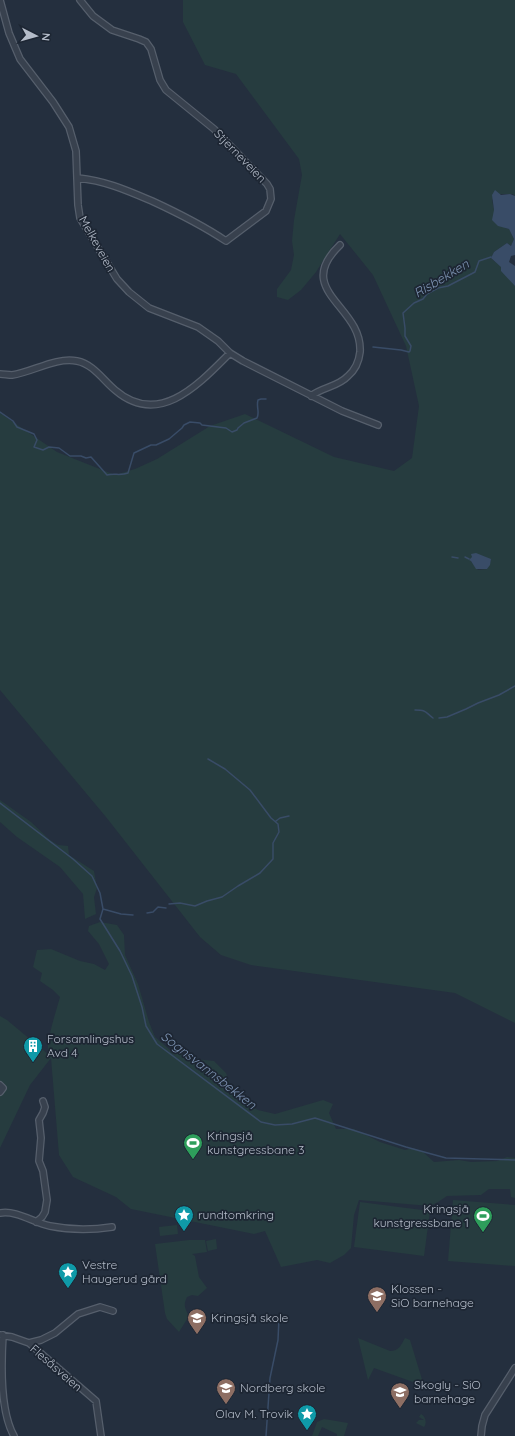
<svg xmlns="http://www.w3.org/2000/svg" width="515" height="1436" font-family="Quicksand,sans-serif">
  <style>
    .green { fill: #263c3f; fill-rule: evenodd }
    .water { fill: #394c67 }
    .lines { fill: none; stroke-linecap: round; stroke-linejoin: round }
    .stream { stroke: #394c67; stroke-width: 1.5 }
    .street-casing { stroke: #565f6c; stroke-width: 8 }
    .street { stroke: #38414e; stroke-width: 5.5 }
    .labels { text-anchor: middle; stroke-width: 3.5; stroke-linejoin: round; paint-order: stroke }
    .street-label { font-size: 12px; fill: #b4bcc9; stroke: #1d2633 }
    .poi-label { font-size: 12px; fill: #b4bcc9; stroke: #1d2633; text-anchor: start }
    .water-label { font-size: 13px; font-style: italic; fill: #7c92b1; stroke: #1d2633 }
  </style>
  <rect width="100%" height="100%" fill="#242f3e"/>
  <path class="green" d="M183,0H515V196L513,194H500L492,200L494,210V215L505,228L509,229L514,239L511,246L507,243L494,252L491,258L494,261L500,265L515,286V1023L455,993L251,965L221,955L200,937L106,817L0,690V413L57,452L115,475L135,469L157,459L210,426L245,414L334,457L394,471L412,458L419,406L406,346L373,275L340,234L316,272L301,290L288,300L277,297V289L291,270L294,255L292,241L294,220L302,175L299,159L236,74L205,65L183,22ZM480,555L491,560L487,569L478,570L471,561L472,557Z
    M0,800L31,822L50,840L58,845L68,846L69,855L94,871L97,888L94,897L96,914L85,919L83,894L60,867L17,837L0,822Z
    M100,922L117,925L124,935L125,955L138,984L149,1022L155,1037L170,1050L196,1059L214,1061L226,1073L233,1094L238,1101L258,1110L275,1114L323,1100L333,1104L329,1113L336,1129H354L380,1142L405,1150L413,1148L423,1152L434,1162L459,1160L471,1162L497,1161L507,1157L515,1158V1198L511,1197L510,1189H489L481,1195L447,1196L438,1202L430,1206L359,1200L354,1215L351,1248L344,1255L330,1263L317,1260L281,1267L265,1231L254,1234L131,1209L116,1197L73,1177L59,1155L51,1058L30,1085L0,1148V1016L7,1020L49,1055C44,1046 57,1009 60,997L53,990L40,981L42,973L33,967L37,950L51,949L80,961L94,964L105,970L109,964L99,944L88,931L89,926Z
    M453,1200L515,1205V1266L448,1261Z
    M360,1202L430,1211L424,1256L354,1247Z
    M177,1225L178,1234L160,1236L159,1227Z
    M216,1239L217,1249L208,1251L206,1241Z
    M189,1240H205L207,1252L192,1254L195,1256L199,1277L207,1288L198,1296L192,1295L187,1297C183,1305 185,1309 189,1316L179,1332L167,1319L165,1313L155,1244Z
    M358,1338L390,1351C399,1351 401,1345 405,1338L410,1340L424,1386L374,1368L368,1380Z
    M421,1414C426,1417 427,1423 424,1427L416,1423L419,1420H424L419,1417Z
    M324,1419L348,1423L344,1436H337V1434L322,1427L318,1436H312L317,1422Z"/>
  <path class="water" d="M495,190L501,195L510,194L515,196V255L511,256L509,262L515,266V286L501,271V267L491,258L494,252L507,243L511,246L514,239L509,229L498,226L492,220L494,210L492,195Z
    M476,553L491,559L490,565L487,569H476L471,561L469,560L472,557L471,554Z"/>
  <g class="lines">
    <path class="stream" d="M373,347L401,350L409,352L410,351L411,346L405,336V328L403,313L414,303L423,299L427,294L438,288L448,286L475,272L479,261L491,257
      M0,412L13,421L17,427L34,434L37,440L34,447L43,450L49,447L59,448L70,456H81L86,458L91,457L107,475C114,473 121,476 128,473L134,453L151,445H156L169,439L182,428L184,425L190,422L200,423L202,425L226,428L232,432L237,430L238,428L244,423L257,418C260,412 256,407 258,400L261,399H266
      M452,557L458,558
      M465,557L469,559
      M415,710C427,710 425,712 433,718
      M439,718L447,717L466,709L478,703L499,695L515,686
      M0,803L73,859L92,876L100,893L103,909L100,919L120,951L132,976L142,1007L146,1026L157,1044L261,1122L275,1125L292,1124L315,1118L406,1147L446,1158L515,1160
      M276,821L280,818L289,816
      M169,904L180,903L195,906L207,901L222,897L238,886L260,873L273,859V843L279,832L278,824L271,818L250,790L225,769L208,759
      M103,909L121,914L133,915
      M147,913L153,912L158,907L166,908
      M266,1436L270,1378L278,1340L279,1318"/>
    <g class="street-casing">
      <path id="street" d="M0,0L9,33L20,59L53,102L69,127L76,151L78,205L80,218L117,279L129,292L149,308L198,327L218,341L230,353L243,361L342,411L378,425
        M78,178C106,181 126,190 152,201C178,213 202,225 226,241L266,211L271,199L270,189L267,184L214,129L166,90L160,80L151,49L146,42L139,39L112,30L93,16L80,0
        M0,374C4,374 8,375 12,375C33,372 55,357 77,361C93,364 103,380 115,390C159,428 199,384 230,353
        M311,396C322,387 338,387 348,376C355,370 359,361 360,352C363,306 292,291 340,245
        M0,1085L3,1088L0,1092
        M0,1213C17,1210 34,1223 50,1226C70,1230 92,1230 112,1227
        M36,1222L42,1217L45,1212L47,1200L43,1171L39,1161L41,1138L39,1120L43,1113L45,1107L43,1101
        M0,1335L12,1337L29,1343L96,1401L101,1436
        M3,1335C1,1366 0,1411 14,1436
        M29,1343L41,1340L55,1333L78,1314L100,1307L113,1311
        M481,1436L482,1426L485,1415L515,1368"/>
    </g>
    <use href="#street" class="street"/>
  </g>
  <defs>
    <g id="building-pin" transform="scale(1)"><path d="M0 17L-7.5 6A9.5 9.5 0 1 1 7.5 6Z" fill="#0f9aa8" stroke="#1d2633"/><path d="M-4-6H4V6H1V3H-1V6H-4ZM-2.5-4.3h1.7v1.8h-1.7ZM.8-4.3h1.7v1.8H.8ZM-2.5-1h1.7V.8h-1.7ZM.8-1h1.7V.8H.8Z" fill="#fff"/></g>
    <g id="stadium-pin" transform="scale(1)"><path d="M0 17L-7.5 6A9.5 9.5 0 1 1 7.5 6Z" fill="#2e9e5b" stroke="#1d2633"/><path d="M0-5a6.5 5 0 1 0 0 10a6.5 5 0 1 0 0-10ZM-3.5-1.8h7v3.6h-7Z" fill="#fff"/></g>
    <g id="sight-pin" transform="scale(1)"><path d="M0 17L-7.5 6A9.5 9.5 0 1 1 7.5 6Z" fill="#0f9aa8" stroke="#1d2633"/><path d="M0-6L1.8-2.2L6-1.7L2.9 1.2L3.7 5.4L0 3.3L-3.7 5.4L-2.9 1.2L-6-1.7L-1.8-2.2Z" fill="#fff"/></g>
    <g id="school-pin" transform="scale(1)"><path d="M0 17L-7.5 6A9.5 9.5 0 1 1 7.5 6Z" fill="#8d6e63" stroke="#1d2633"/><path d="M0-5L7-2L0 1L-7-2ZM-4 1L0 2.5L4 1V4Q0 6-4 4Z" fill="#fff"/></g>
  </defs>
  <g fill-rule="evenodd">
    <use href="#building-pin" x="33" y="1046"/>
    <use href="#stadium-pin" x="193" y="1143"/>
    <use href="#sight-pin" x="184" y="1215"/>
    <use href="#stadium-pin" x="483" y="1216"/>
    <use href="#sight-pin" x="68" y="1272"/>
    <use href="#school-pin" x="377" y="1296"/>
    <use href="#school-pin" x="197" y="1318"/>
    <use href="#school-pin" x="226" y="1388"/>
    <use href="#school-pin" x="400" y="1392"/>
    <use href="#sight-pin" x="307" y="1414"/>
  </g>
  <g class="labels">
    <g class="street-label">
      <text transform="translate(240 156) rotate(46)" y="4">Stjerneveien</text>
      <text transform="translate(97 244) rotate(61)" y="4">Melkeveien</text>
      <text transform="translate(56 1368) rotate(41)" y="4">Flesåsveien</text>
    </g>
    <g class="poi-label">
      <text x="47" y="1043">Forsamlingshus<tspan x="47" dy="14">Avd 4</tspan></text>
      <text x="207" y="1140">Kringsjå<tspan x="207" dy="14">kunstgressbane 3</tspan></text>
      <text x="469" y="1213" text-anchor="end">Kringsjå<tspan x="469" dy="14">kunstgressbane 1</tspan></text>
      <text x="198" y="1219">rundtomkring</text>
      <text x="82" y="1269">Vestre<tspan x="82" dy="14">Haugerud gård</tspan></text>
      <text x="391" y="1293">Klossen -<tspan x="391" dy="14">SiO barnehage</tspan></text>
      <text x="211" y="1322">Kringsjå skole</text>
      <text x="414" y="1389">Skogly - SiO<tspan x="414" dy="14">barnehage</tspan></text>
      <text x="240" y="1392">Nordberg skole</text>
      <text x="293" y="1418" text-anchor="end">Olav M. Trovik</text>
    </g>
    <g class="water-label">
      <text transform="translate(441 278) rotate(-31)" y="5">Risbekken</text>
      <text transform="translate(209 1070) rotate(38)" y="5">Sognsvannsbekken</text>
    </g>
  </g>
  <g transform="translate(36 36) rotate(96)" stroke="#1d2633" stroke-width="3" paint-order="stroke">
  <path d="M0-3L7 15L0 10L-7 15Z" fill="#b4bcc9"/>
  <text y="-6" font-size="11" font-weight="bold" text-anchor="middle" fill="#b4bcc9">N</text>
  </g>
</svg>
